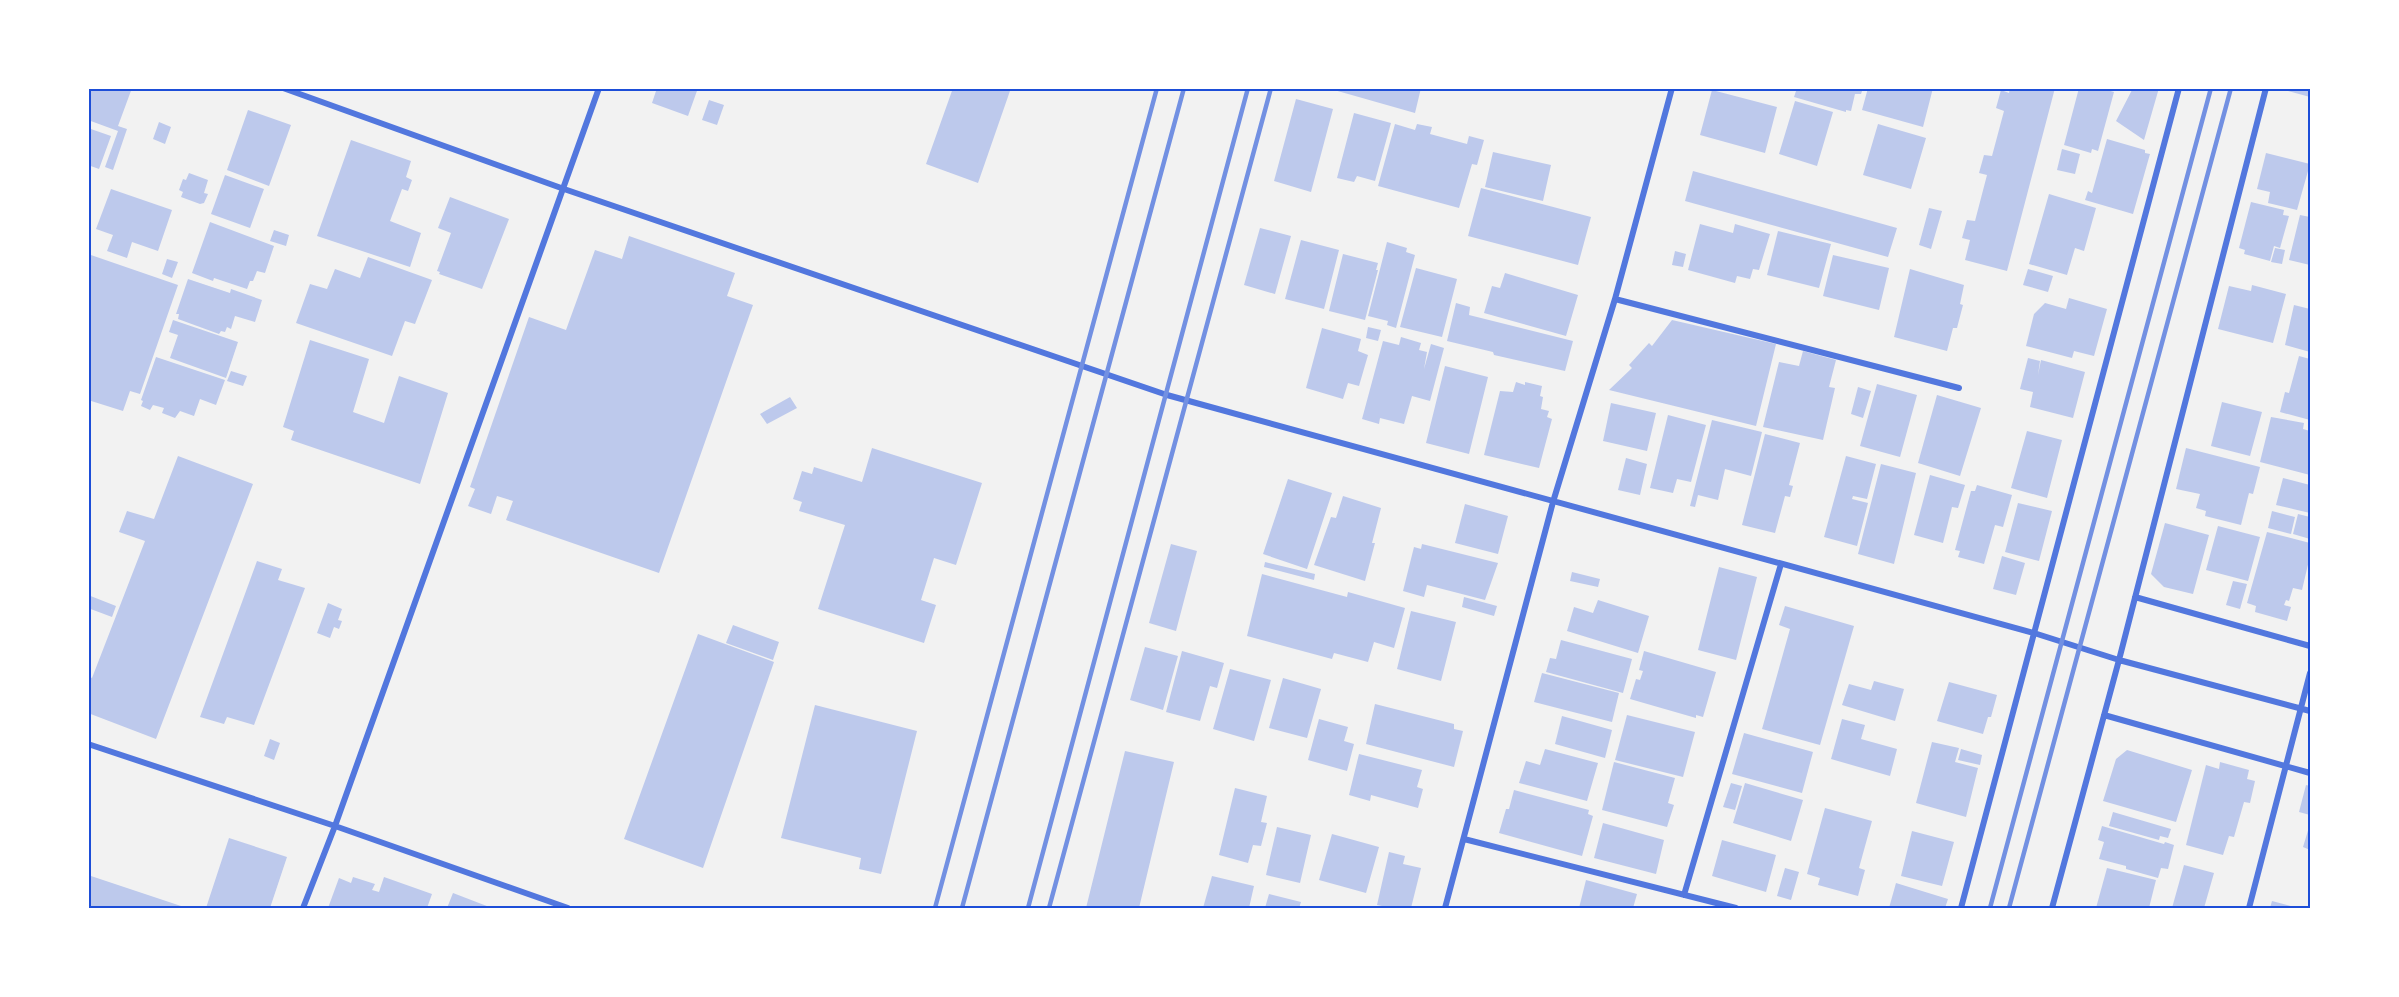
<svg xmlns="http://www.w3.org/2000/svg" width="2399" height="997" font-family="Helvetica,sans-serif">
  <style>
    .building { fill: #bdc9ec }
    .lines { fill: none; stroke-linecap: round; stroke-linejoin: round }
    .minor { stroke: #5277de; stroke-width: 6 }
    .rail { stroke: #7290e2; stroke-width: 4.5 }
    .neatline { fill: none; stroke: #1d4ed8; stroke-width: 2 }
  </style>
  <rect width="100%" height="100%" fill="#f2f2f2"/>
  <path class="building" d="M88,88H132L118,126L127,129L113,170L105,167L118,131L88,120Z
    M657,88H698L688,116L652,103Z
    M953,88H1011L978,183L926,164Z
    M1327,88H1421L1415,113Z
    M1797,88H1863L1861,94H1855L1851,111L1846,110V112L1794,97Z
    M1868,88H1933L1923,127L1862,110Z
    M2010,88H2055L2007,271L1965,260L1970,240L1962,238L1967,220L1975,221L1987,175L1979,173L1984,155L1992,156L2004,111L1996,108L2001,90L2009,93Z
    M2079,88H2100L2114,92L2098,151L2092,149L2091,153L2064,145Z
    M2133,88H2159L2144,140L2116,121Z
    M2289,88H2310V97L2288,91Z
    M1712,90L1777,107L1765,153L1700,135Z
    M1296,99L1333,109L1311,192L1274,181Z
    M709,100L724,105L717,125L702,120Z
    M1795,101L1833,112L1817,166L1779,154Z
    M248,110L291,125L269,186L227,170Z
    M1354,113L1391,123L1375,181L1357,176L1354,182L1337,178Z
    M159,122L171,127L165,144L153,139Z
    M1395,124L1415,130L1417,124L1432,127L1430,134L1467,144L1469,136L1484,140L1477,165L1472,164L1459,208L1378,186Z
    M1878,124L1926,138L1911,189L1863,175Z
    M88,128L111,136L99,169L88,165Z
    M2107,139L2145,150V153L2150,154L2133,214L2085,200L2088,191L2092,193Z
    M351,140L411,161L406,177L412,180L408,191L402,189L390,221L421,233L410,267L317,236Z
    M2062,149L2080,154L2075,174L2057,170Z
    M1493,152L1551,165L1543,201L1485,187Z
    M2266,153L2310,164L2297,210L2268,203L2270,192L2257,189Z
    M1693,171L1897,228L1888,257L1685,201Z
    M189,173L208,180L204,193L208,194L204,203L200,204L181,197L183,192L179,190L183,179L186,180Z
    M225,175L264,189L250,228L211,214Z
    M1481,188L1591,217L1578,265L1468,236Z
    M111,189L172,210L158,251L132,242L127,258L107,251L113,235L96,229Z
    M2049,194L2096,208L2084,251L2075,248L2067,275L2029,264Z
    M450,197L509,219L482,289L439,274L440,272L437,271L451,233L438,228Z
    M2251,202L2284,210L2283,215L2289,216L2280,248L2274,246L2270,261L2244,254L2245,250L2239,248Z
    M1929,208L1942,211L1931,249L1919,245Z
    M2300,215L2310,217V265L2289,260Z
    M210,222L274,246L265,273L257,271L253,281H250L247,289L214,278L213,281L192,273Z
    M1700,224L1733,233L1735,224L1770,234L1759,270L1753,269L1750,279L1737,276L1735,283L1688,270Z
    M1260,228L1291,236L1275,294L1244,285Z
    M274,230L289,235L286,246L270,241Z
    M1778,231L1831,244L1819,288L1767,275Z
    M629,236L735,273L727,296L753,305L659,573L506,520L513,501L497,496L491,514L468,506L475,489L470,487L529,317L566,330L595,250L622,259Z
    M1301,240L1339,250L1324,309L1285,299Z
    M1387,242L1407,248L1406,252L1415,255L1396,328L1387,325L1388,321L1368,316Z
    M2275,248L2285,250L2282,264L2271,262Z
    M1675,251L1686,254L1683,267L1672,265Z
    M88,254L178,285L140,394L130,391L123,411L88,400Z
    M1343,254L1378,263L1376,270H1378L1365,320L1329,311Z
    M1833,255L1889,268L1879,310L1823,296Z
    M368,257L432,280L415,324L405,321L392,356L296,323L310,284L327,289L335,269L360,278Z
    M167,259L178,262L172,278L162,274Z
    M1416,268L1457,279L1442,337L1400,327Z
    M1910,269L1964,285L1960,304L1963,305L1957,328H1953L1947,351L1894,337Z
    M2028,269L2053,276L2048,292L2023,285Z
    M1505,273L1578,295L1566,336L1484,313L1492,286L1500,288Z
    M188,279L230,293L231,289L262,300L255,322L235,316L231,329L227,327L225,332L221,331L219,334L178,319L179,314H176Z
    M2252,285L2286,294L2273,343L2218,329L2229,286L2251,291Z
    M2069,298L2107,309L2094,356L2074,351L2072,358L2026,346L2034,314L2045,303L2066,309Z
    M1456,303L1470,307L1469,315L1573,341L1565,371L1494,355L1493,352L1447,341Z
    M2294,305L2310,309V352L2285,345Z
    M173,320L238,342L226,378L170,358L178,335L169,332Z
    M1672,320L1776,344L1756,426L1609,390L1632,368L1629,365L1649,343L1652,346Z
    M1368,327L1381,330L1378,341L1366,338Z
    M1322,328L1361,339L1358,351L1368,355L1359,386L1348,383L1343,399L1306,388Z
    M1401,337L1421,343L1419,350L1427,352L1424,369L1431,344L1444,348L1430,401L1412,396L1404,424L1380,418L1379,424L1362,419L1383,341L1399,345Z
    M310,340L369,359L353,412L384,423L399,376L448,393L420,484L291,440L294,431L283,427Z
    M1803,351L1836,360L1829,387L1835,388L1823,440L1763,427L1779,362L1799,366Z
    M2299,356L2310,359V420L2280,412L2285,392L2289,393Z
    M156,357L225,380L216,405L200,399L194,416L180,411L175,418L162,413L164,408L153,405L150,410L141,406L143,401L141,400Z
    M2028,358L2040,361L2038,375L2041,360L2085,372L2073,418L2030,407L2033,392L2020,389Z
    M1445,366L1488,377L1469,454L1426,443Z
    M231,371L247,376L243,386L227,381Z
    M1516,382L1525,385V382L1542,386L1540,396L1543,397L1541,409L1549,411L1547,417L1552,419L1539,468L1484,455L1500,391L1513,392Z
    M1877,384L1917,395L1900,457L1860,446Z
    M1858,387L1871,391L1863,418L1851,414Z
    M1937,395L1981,408L1960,476L1918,463Z
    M790,397L797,408L767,424L760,414Z
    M2222,402L2262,412L2250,456L2211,446Z
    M1611,403L1656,413L1647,451L1603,441Z
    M1668,415L1706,425L1691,482L1677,479L1673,493L1650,488Z
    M2271,417L2304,423L2303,429L2310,431V475L2260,462Z
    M1712,420L1762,432L1751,476L1725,469L1718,500L1698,495L1695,507L1690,506Z
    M2027,431L2062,440L2047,498L2011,488Z
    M1765,434L1800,443L1789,485L1793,486L1790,497L1785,496L1775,533L1742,525Z
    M872,448L982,483L956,565L934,558L921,600L936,605L924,643L818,609L845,525L799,511L802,502L793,499L802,471L812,474L814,467L862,482Z
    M2186,448L2260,467L2253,494L2249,493L2241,525L2205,516L2206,511L2196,508L2200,494L2176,489Z
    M178,456L253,484L156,739L88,713V676L92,678L145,541L119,532L127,511L154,519Z
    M1846,456L1876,464L1867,499L1853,496L1852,499L1868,503L1857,546L1824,537Z
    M1626,458L1647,464L1640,495L1618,490Z
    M1881,464L1916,473L1894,564L1858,554Z
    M1930,475L1965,485L1958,508L1952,507L1943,543L1914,535Z
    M2283,478L2310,485V513L2276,505Z
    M1288,479L1332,493L1307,569L1263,554Z
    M1977,485L2012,495L2003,527L1995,525L1984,564L1958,557L1960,551L1955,550L1971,491H1975Z
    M1343,496L1381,508L1372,543H1375L1365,581L1314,565L1331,517L1336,518Z
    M2018,503L2052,511L2039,561L2005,552Z
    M1465,504L1508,516L1498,554L1455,543Z
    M2272,511L2295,517L2291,534L2268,528Z
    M2298,514L2310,517V539L2293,534Z
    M2165,523L2209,535L2193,594L2164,587L2151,574Z
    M2218,526L2260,537L2248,581L2206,570Z
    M2267,532L2310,543V556L2302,590L2293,588L2289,601L2286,600L2284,605L2291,607L2287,621L2255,612L2256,606L2247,603Z
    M1171,544L1197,551L1176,631L1149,623Z
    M1422,544L1498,563L1485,600L1427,585L1424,597L1403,591L1414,547L1421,549Z
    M2002,556L2025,563L2016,595L1993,589Z
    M257,561L282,569L278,580L305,588L254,725L227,717L224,724L200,717Z
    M1265,562L1315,574L1314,580L1264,567Z
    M1719,567L1757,577L1736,660L1698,650Z
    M1572,572L1600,579L1598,587L1570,581Z
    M1262,574L1347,597L1348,592L1405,608L1394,648L1374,642L1368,662L1334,653L1332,659L1247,636Z
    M2233,581L2247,584L2240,609L2226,605Z
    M88,595L116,606L112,617L88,608Z
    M1464,597L1497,606L1494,616L1462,607Z
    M1598,600L1649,616L1638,653L1567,631L1574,607L1593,613Z
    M328,603L342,609L338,620L342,621L339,629L334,627L330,638L317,633Z
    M1785,606L1854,626L1820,745L1762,729L1790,629L1779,625Z
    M1411,611L1456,622L1441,681L1397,669Z
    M733,625L779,642L773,660L726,643Z
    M698,634L774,662L703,868L624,839Z
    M1561,640L1632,659L1623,693L1546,672L1550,658L1556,659Z
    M1145,647L1178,656L1163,710L1130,700Z
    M1182,651L1224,663L1217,688L1210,686L1200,721L1166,712Z
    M1644,651L1716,672L1703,717L1696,715V718L1630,699L1636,679L1640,680L1643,671L1639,670Z
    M1230,669L1271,680L1254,741L1213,729Z
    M1542,673L1619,693L1612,722L1534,702Z
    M1283,678L1321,689L1307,738L1269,728Z
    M1874,681L1904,689L1895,721L1842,705L1849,684L1871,690Z
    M1949,682L1997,695L1991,717H1988L1983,734L1937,721Z
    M1375,704L1454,724V729L1463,731L1454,767L1366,744Z
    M815,705L917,731L881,874L859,869L861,858L781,838Z
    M1627,715L1695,732L1683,777L1615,760Z
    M1562,716L1612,730L1605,758L1555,744Z
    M1319,719L1348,727L1344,741L1354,744L1347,771L1308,760Z
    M1842,719L1865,725L1861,739L1897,749L1890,776L1831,759Z
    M1744,733L1813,752L1802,793L1732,774Z
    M270,739L280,743L274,760L264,756Z
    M1932,742L1959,748L1955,762L1978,768L1966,817L1916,803Z
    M1545,749L1598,763L1587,801L1519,783L1526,761L1540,765Z
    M1961,749L1982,755L1980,765L1958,760Z
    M2127,750L2192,770L2176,822L2103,801L2116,759Z
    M1125,751L1174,762L1139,908H1086Z
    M1359,754L1422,770L1417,787L1423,789L1418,808L1371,795L1370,801L1349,795Z
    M1614,762L1675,778L1668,803L1674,805L1667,827L1602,810Z
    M2220,762L2249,770L2247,779L2255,781L2250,803L2244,802L2234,837L2229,836L2223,855L2186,845L2206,765L2219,769Z
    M1731,783L1742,786L1735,810L1723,807Z
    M1745,783L1803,800L1791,841L1733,823Z
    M2306,785L2310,786V815L2299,812Z
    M1235,788L1267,796L1261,822L1267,823L1261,846L1253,845L1248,863L1219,855Z
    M1514,790L1589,810L1588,814L1593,816L1582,856L1499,833L1506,809H1509Z
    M1825,808L1872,821L1859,868L1865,870L1858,896L1818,885L1820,878L1807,874Z
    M2113,812L2171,829L2168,838L2160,836L2159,840L2109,826Z
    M1603,823L1664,840L1656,874L1594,858Z
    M2310,824V850L2303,847Z
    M2102,826L2164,844L2165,842L2174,845L2168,869L2161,868L2158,878L2126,869V866L2099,859L2104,842L2098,840Z
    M1277,827L1311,835L1300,883L1266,875Z
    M1912,831L1954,842L1942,886L1901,876Z
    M1332,834L1379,847L1366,893L1319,880Z
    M229,838L287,857L270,908H206Z
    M1722,840L1776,855L1766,892L1712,876Z
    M1389,852L1405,856L1403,864L1421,868L1411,908H1392L1377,905Z
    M2184,865L2214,873L2204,908H2172Z
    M1785,868L1799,872L1791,900L1777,896Z
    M2107,868L2156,880L2149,908H2096Z
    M88,875L187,908H88Z
    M1212,876L1254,886L1249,908H1203Z
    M353,877L375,884L372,890L379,892L384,877L432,894L427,908H328L339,878L351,883Z
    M1586,880L1637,894L1633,908H1579Z
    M1896,883L1948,899L1945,908H1889Z
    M453,893L492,908H447Z
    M1269,894L1301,902L1299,908H1265Z
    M2272,901L2298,908H2270Z"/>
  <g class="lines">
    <path class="minor" d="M283,88L564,189L1167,395L2034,633L2119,660L2310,711
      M1615,299L1959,388
      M2135,597L2310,646
      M2104,715L2310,773
      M88,744L335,826L568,908
      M1464,839L1736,908
      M1684,895L1781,564
      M303,908L335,826L599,88
      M1445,908L1553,502L1615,299L1672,88
      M1961,908L2179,88
      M2052,908L2119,660L2266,88
      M2249,908L2310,673"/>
    <path class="rail" d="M935,908L1157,88
      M962,908L1184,88
      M1028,908L1248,88
      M1049,908L1271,88
      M1990,908L2211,88
      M2009,908L2231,88"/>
  </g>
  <rect width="2399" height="997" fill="none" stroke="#ffffff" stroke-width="180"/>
  <rect x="90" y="90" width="2219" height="817" class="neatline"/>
</svg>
